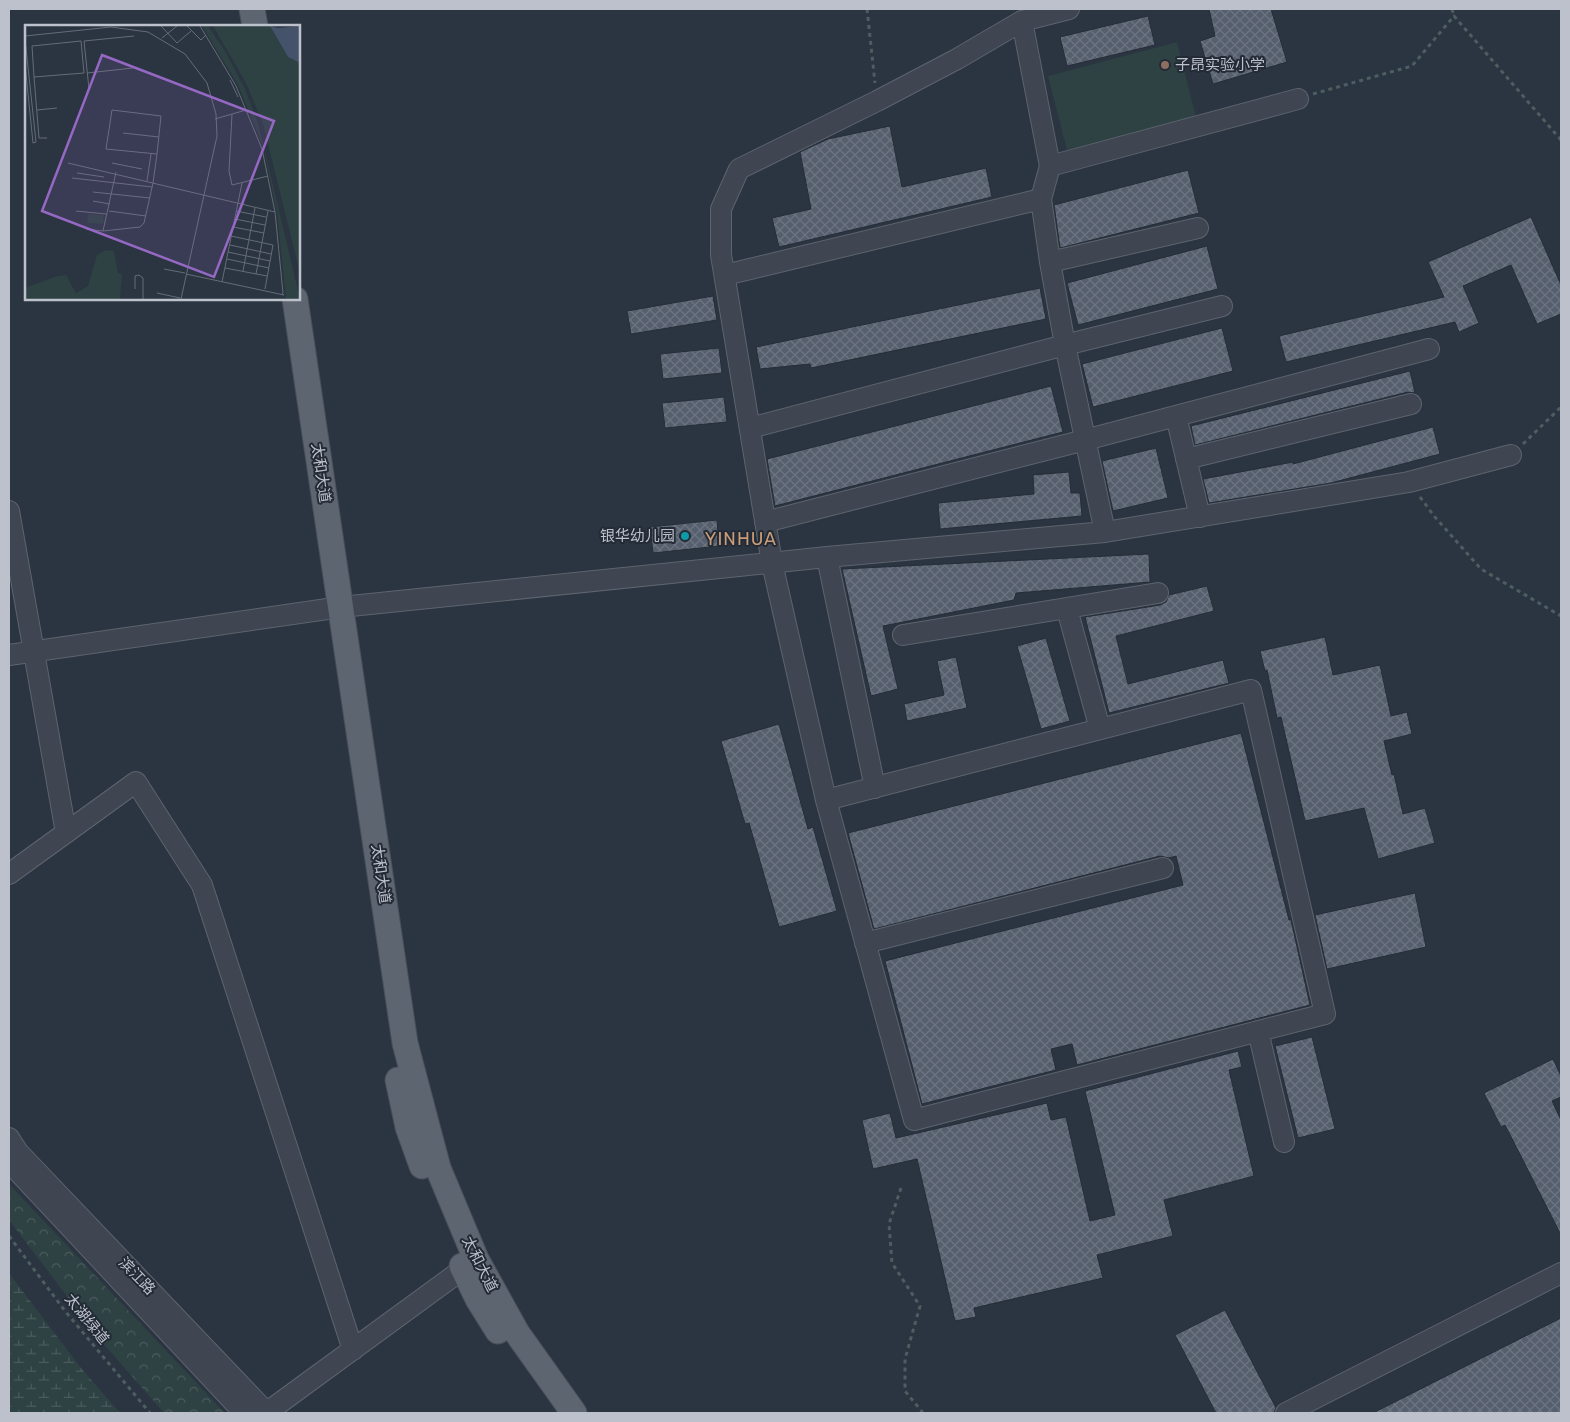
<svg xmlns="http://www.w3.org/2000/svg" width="1570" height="1422" font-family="Rubik,'Noto Sans SC',sans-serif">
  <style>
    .forest { fill: url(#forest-crowns) }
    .wetland { fill: url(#wetland-marsh) }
    .garden { fill: #2e4143 }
    .building { fill: url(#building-cross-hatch); stroke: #252d38 }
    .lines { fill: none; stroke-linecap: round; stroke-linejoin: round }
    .minor-casing { stroke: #5d646e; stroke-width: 22 }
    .major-casing { stroke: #484f5a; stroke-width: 27 }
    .path { stroke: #4d5e60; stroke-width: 3; stroke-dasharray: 4 4; stroke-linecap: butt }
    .minor { stroke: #3f4651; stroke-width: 20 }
    .major { stroke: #5d6570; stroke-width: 25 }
    .education-dot { fill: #8d6e63; stroke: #232b36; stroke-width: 2 }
    .culture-dot { fill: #0f9aa8; stroke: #232b36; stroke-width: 2 }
    .labels { text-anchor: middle; stroke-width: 4; stroke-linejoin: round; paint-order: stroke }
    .poi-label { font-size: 15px; fill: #bcc1cb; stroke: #232b36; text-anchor: start }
    .street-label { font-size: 15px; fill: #bcc1cb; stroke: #232b36 }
    .quarter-label { font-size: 18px; letter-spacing: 1px; fill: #ca9c77; stroke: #232b36 }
    .inset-road { fill: none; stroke: #656c78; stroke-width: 1 }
    .view { fill: #9568c4; fill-opacity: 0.15; stroke: #9568c4; stroke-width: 2.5 }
    .inset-edge { fill: none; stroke: #bcc1cb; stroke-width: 2.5 }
  </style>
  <defs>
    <pattern id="forest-crowns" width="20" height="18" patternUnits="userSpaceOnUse" patternTransform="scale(1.25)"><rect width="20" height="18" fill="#2e4143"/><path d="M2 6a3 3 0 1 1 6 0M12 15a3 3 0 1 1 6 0" fill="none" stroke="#4a5b5d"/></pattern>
    <pattern id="wetland-marsh" width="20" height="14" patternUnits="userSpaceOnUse" patternTransform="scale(1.25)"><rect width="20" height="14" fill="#2e4143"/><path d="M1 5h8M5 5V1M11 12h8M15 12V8" fill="none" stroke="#4a5b5d"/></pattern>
    <pattern id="building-cross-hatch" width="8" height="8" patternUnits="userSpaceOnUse" patternTransform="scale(1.25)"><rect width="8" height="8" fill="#565f6e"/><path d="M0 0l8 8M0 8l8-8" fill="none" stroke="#6c7481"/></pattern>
  </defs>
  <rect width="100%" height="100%" fill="#2b3441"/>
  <path class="forest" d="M9,1184L225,1413H164L101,1341L9,1220Z"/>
  <path class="wetland" d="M9,1273L81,1368L120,1413H9Z"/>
  <path class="garden" d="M1177,42L1196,117L1067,150L1048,76Z"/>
  <path class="building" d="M1209,9H1271L1287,62L1213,84L1200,41L1215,36Z
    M1148,16L1155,45L1067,66L1060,37Z
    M890,126L902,187L986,168L992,197L779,247L772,218L811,209L800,152L828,139Z
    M1188,170L1199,213L1060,248L1054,205Z
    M1531,217L1561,285V314L1537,324L1511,265L1463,286L1479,323L1459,332L1455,322L1286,362L1279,336L1444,297L1428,262Z
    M1207,246L1218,289L1078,325L1067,283Z
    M1040,288L1046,319L811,368L810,364L760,369L756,347Z
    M713,296L717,320L631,334L627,311Z
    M1222,328L1233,371L1093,407L1082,364Z
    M719,348L722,373L663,379L660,354Z
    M1410,371L1415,393L1408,392L1195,445L1191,426Z
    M1051,386L1063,432L775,506L767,459Z
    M724,397L727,422L665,428L662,403Z
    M1433,427L1440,454L1331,483L1209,503L1203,479L1293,462V464Z
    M1156,448L1168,498L1113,511L1102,461Z
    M1069,472L1071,493H1080L1082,516L940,529L938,503L1034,494L1033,475Z
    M717,520L719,546L653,553L650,527Z
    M1149,554L1150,582L1016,593L1014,600L883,626L898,689L871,696L842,569Z
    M1207,586L1214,611L1116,636L1128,684L1223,660L1229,683L1109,713L1085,617L1160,605L1166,602L1169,595Z
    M1325,637L1333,675L1380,665L1391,716L1407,712L1412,734L1384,741L1392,775L1394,774L1403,814L1425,808L1435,843L1378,859L1364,808L1305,821L1281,717L1277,718L1267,670L1265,671L1260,651Z
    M1046,638L1070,721L1041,729L1017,646Z
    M956,657L967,708L907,721L904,704L944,695L937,661Z
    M779,724L808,829L813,827L837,911L779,927L749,823L745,824L721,741Z
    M1241,733L1289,920H1291L1310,1005L1077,1065L1072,1044L1051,1049L1056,1070L922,1104L885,961L1183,885L1176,856L1169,858L1160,856L874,929L848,833Z
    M1415,893L1426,947L1327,969L1315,915Z
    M1312,1037L1335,1129L1298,1138L1275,1046Z
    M1238,1051L1242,1067L1229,1070L1254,1176L1164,1200L1173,1236L1097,1255L1103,1278L974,1308L976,1317L955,1321L917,1159L873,1169L862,1120L890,1113L896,1138L1047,1103L1051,1120L1066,1117L1090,1221L1115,1215L1085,1091Z
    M1553,1059L1561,1076V1097L1552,1101L1561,1120V1235L1505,1125L1501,1127L1484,1093Z
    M1225,1310L1276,1408L1274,1413H1216L1175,1335Z
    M1561,1318V1413H1373Z"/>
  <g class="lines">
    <g class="minor-casing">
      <path id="minor" d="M1069,9L1022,21L1050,166L1041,199L1050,262L1065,345L1105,532
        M1050,166L1298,99
        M1050,262L1198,228
        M725,275L1041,199
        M1176,416L1200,517
        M750,428L1065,345L1222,306
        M1186,459L1411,404
        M9,511L66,833
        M765,522L1085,440L1429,349
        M827,557L875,788
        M1067,609L1100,729
        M903,635L1158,593
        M9,655L341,607L827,557L1105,532L1409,482L1511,455
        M826,800L1251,690L1325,1014L914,1120L826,800L772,563L721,255V209L739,169L877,101L957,59L1022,21
        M9,874L136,782L202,885L353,1350
        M865,943L1163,868
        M1258,1031L1284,1142
        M9,1138L18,1152L267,1413
        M9,1162L244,1413
        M266,1413L474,1261
        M1286,1413L1561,1273"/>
    </g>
    <g class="major-casing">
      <path id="major" d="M252,9L255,26
        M295,299L405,1043L438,1168L476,1259L517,1333L574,1413
        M398,1080L408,1127L422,1166
        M462,1266L478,1299L498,1331"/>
    </g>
    <path class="path" d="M867,9L875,83
      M1452,9L1454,16
      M1313,94L1412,66L1454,16L1561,140
      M1523,444L1561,407
      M1420,497L1434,516L1481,569L1561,616
      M901,1188L889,1224L892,1263L920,1306L905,1359V1391L923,1413
      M9,1236L65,1311L150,1413"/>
    <use href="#minor" class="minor"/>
    <use href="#major" class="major"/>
  </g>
  <circle class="education-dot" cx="1165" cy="65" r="5"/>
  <circle class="culture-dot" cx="685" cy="536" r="5"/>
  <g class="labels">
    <g class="poi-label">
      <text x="1175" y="70">子昂实验小学</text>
      <text x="675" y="541" text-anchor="end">银华幼儿园</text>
    </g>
    <g class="street-label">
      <text transform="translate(321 473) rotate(82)" y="5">太和大道</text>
      <text transform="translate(381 874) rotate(82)" y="5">太和大道</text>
      <text transform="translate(480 1264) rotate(63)" y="5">太和大道</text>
      <text transform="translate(137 1276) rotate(46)" y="5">滨江路</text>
      <text transform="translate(87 1319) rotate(51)" y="5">太湖绿道</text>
    </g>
    <g class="quarter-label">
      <text x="741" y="545">YINHUA</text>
    </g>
  </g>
  <g transform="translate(25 25)">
    <rect width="275" height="275" fill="#2b3441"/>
    <path d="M177,1H183L200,26L220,64L234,101L275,274H261L252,188L239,124L213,60ZM80,225L89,226L93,248L97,249L95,274H0V263L32,251L41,250L51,268L63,261L72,230Z" fill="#2e4143"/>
    <path d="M188,1H245L263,32L275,38V248L238,99L221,58Z" fill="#2e4143"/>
    <path d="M63,189L79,190L78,199L62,198Z" fill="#2e4143"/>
    <path d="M245,1L253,3L275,1V38L263,32Z" fill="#445369"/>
    <path class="inset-road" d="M136,1L152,18M162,1L176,15L181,10M175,1L211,61L237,124L250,187L258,268M0,11L86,2L123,7L160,29L182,58L191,89L192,111L156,274M137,13L152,1M0,14L11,117M56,16L59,48L9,52L7,21ZM152,18L166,6M0,39L8,118L11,117M62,48L108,43M9,52L14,113H22M205,55L213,72M64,64L59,16L109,11M12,85L32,83M207,89L204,146L207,160L243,151M190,94L221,85M98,108L134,112M43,138L250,187M87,138L117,144M52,148L79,152M47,153L127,162M122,156L126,129M68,167L125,173M68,176L85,179M51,186L81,189M84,186L121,191M211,186L241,192M210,194L240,200M208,202L239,208M61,204L78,206L91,147M78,206L115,202L119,198L128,158L132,129L136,91L87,85L81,124L132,129M206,211L248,220L240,264M205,220L246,229M203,227L245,236M202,234L244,243M200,243L242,251M139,244L160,248M218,246L230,183M161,249L259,270L257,268M231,249L243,186M197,257L217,158M110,264V251L114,250L118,253V274M132,268L155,273"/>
    <path class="view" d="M77,30L249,96L189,252L17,186Z"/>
    <rect width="275" height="275" class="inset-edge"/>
  </g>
  <rect width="1570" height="1422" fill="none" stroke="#bcc1cb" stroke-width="20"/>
</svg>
